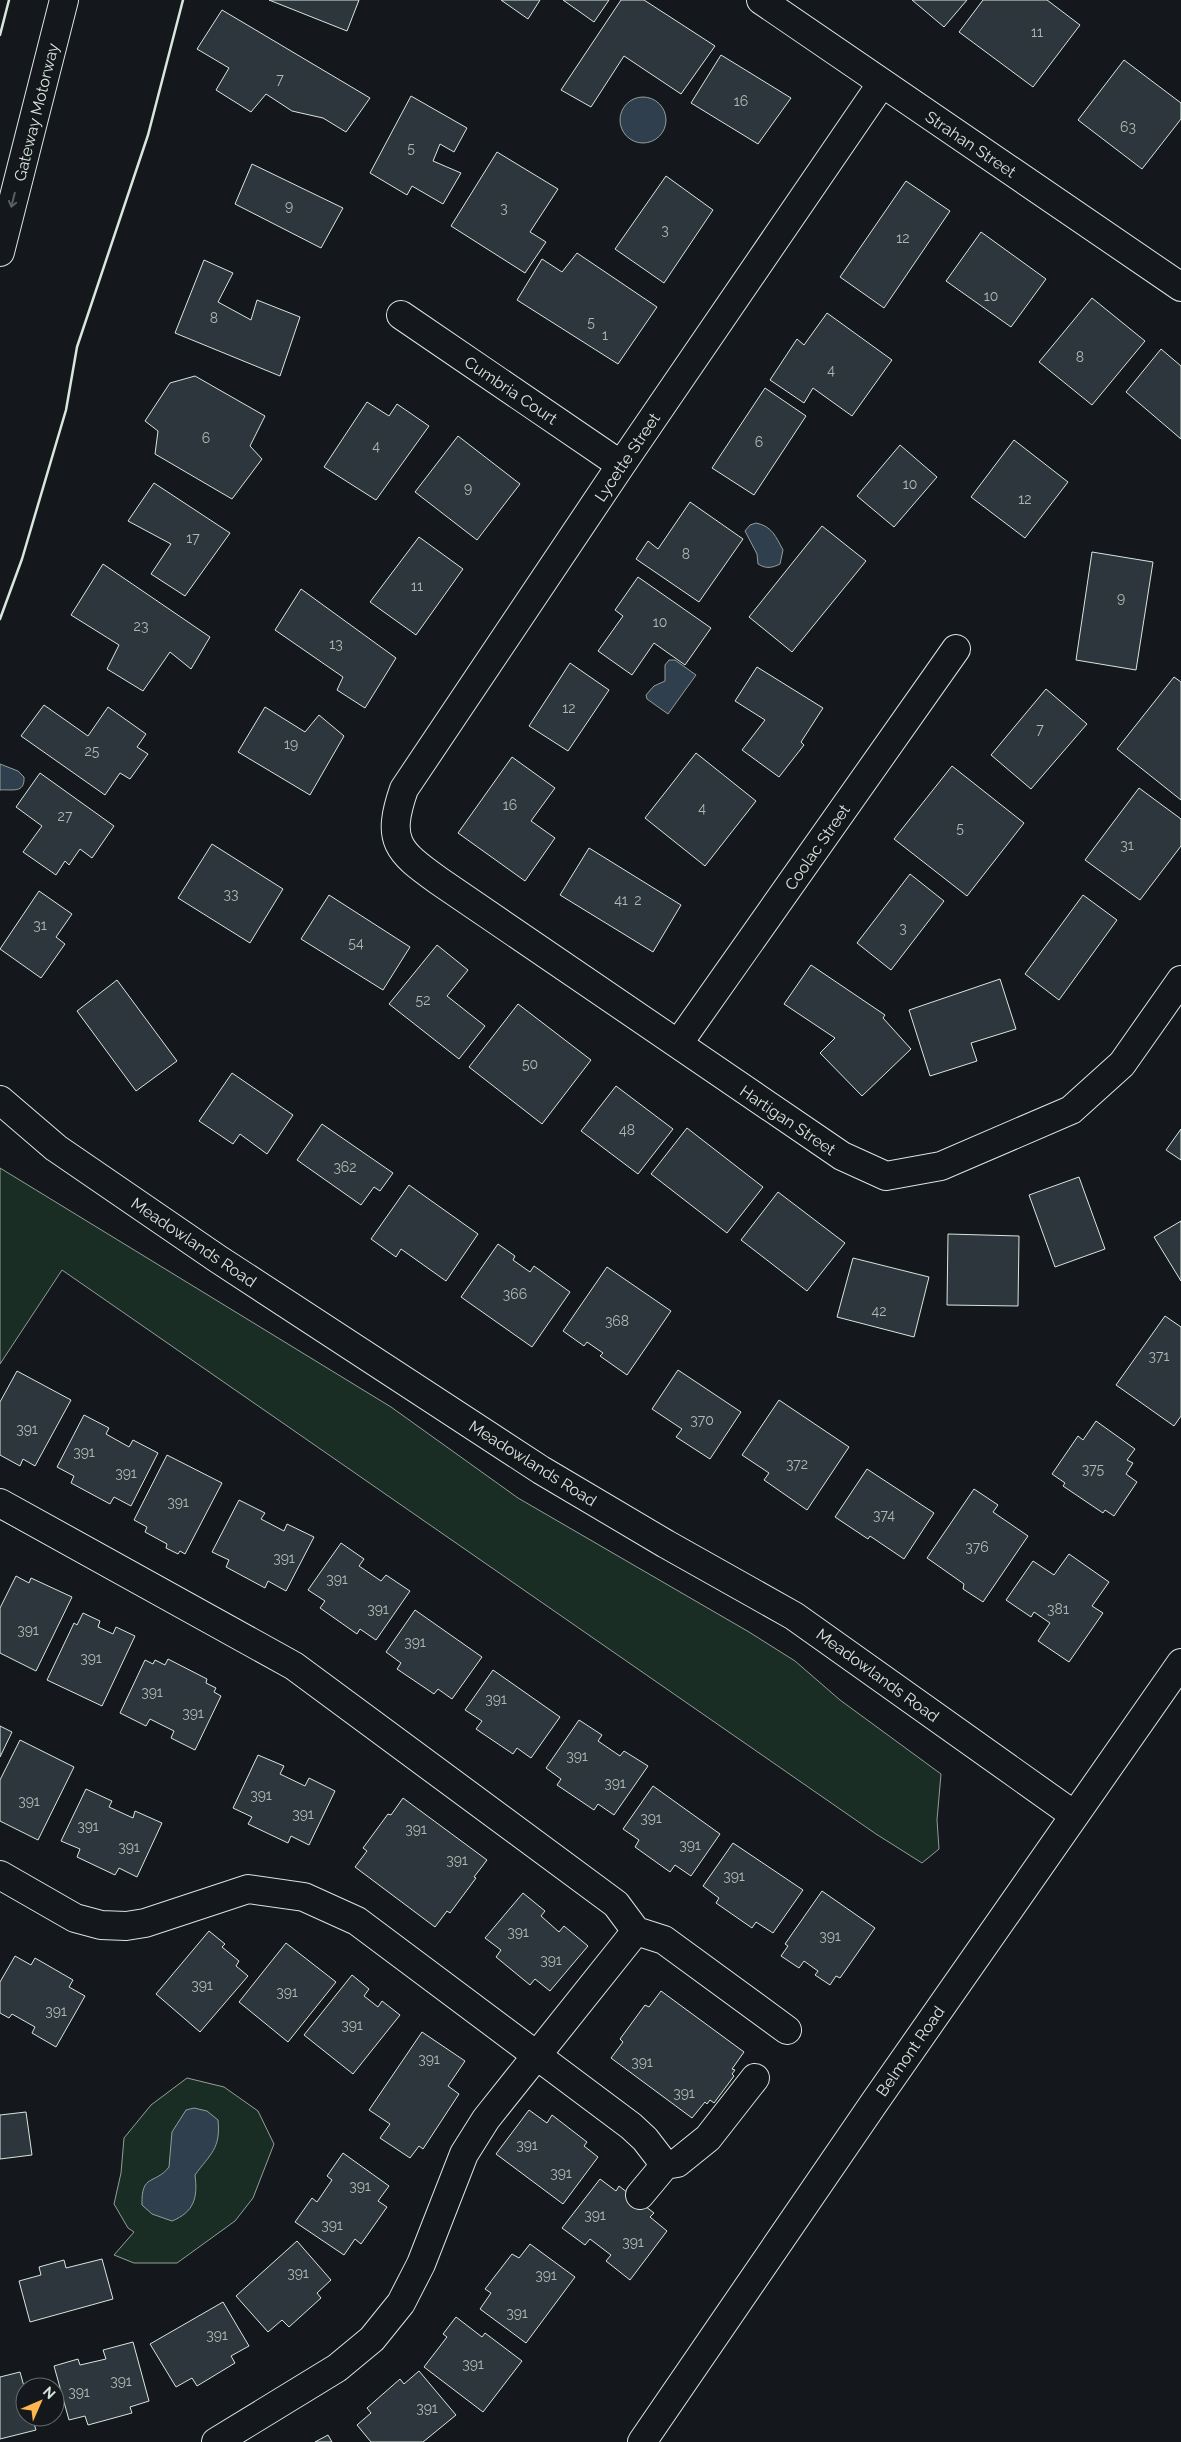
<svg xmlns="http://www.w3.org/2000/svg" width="1181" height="2442" font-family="Raleway,sans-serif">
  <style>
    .green { fill: #1a2d24; stroke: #939e99 }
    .water { fill: #2f3f4d; stroke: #939e99 }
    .building { fill: #2c363c; stroke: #d8e6dc }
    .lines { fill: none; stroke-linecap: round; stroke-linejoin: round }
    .minor-casing { stroke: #d8e6dc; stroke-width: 30 }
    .secondary-casing { stroke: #d8e6dc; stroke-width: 30 }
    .motorway-casing { stroke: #d8e6dc; stroke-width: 30 }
    .minor { stroke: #14181c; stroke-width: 28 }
    .secondary { stroke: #14181c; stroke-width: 28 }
    .motorway { stroke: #14181c; stroke-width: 28 }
    .wall { stroke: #d8e6dc; stroke-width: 2.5 }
    .oneway { stroke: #59605f }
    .labels { text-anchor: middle; stroke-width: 4; stroke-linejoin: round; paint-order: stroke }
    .number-label { font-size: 14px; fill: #adbab4 }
    .street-label { font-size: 16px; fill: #d8e6dc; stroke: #14181c }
  </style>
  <rect width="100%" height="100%" fill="#14181c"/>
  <path class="green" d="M0,1168L391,1407L518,1498L749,1632L795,1661L840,1700L941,1774L937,1820L939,1849L922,1863L876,1834L62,1270L0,1364Z
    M187,2078L224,2087L258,2111L274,2144L253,2198L235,2221L177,2263H134L114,2255L134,2232L128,2228L114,2204L121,2173L124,2138L151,2105Z"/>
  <path class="water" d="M620 120a23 23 0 1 1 46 0a23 23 0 1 1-46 0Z
    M756,523C772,526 776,537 783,550L780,564C772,568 766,569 758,564L757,554L745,531L750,525Z
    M669,660H675L696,675L668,714L647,699L646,695L654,686L665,681V665Z
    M0,764L18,771L24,777C25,794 12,789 0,790Z
    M194,2108L207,2111L218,2120C221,2149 210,2154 195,2175C198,2198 194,2212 172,2221L152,2214L142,2205C141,2173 155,2185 169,2167L172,2132L186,2110Z"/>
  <path class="building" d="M269,0H359L347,31Z
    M501,0H540L528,19Z
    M563,0H609L594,22Z
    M621,0H644L715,46L681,94L624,56L591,107L561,90Z
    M912,0H967L944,27Z
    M983,0H1047L1080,25L1033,87L959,32Z
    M222,10L370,98L346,132L323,118L292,111L266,94L251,112L216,90L229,68L197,49Z
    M721,55L791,98L758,144L691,103Z
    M1124,60L1181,103V119L1142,169L1078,120Z
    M411,96L467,128L454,152L440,144L433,161L461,173L443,204L412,186L407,195L370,173Z
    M497,152L558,189L530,232L546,242L525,273L451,226Z
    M252,164L343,208L321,248L235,204Z
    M666,176L713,210L664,283L615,249Z
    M906,181L950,211L884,308L840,277Z
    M981,232L1046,279L1011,327L946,281Z
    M577,253L657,307L618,364L517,300L542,259L562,272Z
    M204,260L233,273L218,302L251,320L257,300L300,317L280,376L175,333Z
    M1092,298L1145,341L1092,405L1039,362Z
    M827,313L892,360L852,416L813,388L804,403L770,380L797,339L804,345Z
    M1161,349L1181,366V439L1126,392Z
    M195,376L265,416L250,446L262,459L232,499L155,454L158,431L145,421L170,383Z
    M765,388L806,416L754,495L712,468Z
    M367,402L389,416L397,404L429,426L376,500L324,467Z
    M458,436L520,484L477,540L415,492Z
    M1014,440L1068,482L1025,538L971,497Z
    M900,445L937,477L894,527L857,496Z
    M154,483L230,533L185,596L151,574L171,544L128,521Z
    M690,502L743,539L699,602L636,559L648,541L658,549Z
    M822,526L866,561L792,652L749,617Z
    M419,537L463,569L416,635L370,602Z
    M1092,552L1153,562L1136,670L1076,660Z
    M103,564L210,637L191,669L170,652L143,691L107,669L119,645L71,615Z
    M638,577L711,628L685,665L654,643L632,675L598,651L623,616L615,610Z
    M301,589L396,658L365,708L337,690L343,677L275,630Z
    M570,663L609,690L568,751L529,726Z
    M757,667L823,708L801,742L804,745L779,777L742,750L765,720L735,701Z
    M1174,677L1181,682V800L1117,749Z
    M1046,689L1087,724L1031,789L991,755Z
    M44,705L88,736L108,707L146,734L137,747L148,754L130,779L120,773L105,795L21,736Z
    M265,707L305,732L319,715L344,736L310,795L238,752Z
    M696,753L756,801L705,866L645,818Z
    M512,757L555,788L531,821L555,838L525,881L458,833Z
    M952,766L1024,823L967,896L894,839Z
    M40,773L114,826L92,858L80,849L69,865L65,861L56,875L23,852L42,826L16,807Z
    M1139,788L1181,819V846L1140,900L1085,860Z
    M212,844L283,889L250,943L178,898Z
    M589,848L681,905L653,952L560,895Z
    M910,874L944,901L891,970L857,943Z
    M39,891L72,914L56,937L65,944L41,978L0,949Z
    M329,895L410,947L383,990L301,939Z
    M1083,895L1117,920L1059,1000L1025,974Z
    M437,945L468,970L447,996L485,1026L459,1059L389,1004Z
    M811,965L885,1015L883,1018L911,1049L862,1096L820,1053L835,1038L784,1004Z
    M1000,979L1016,1029L971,1043L977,1061L930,1076L909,1010Z
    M117,980L177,1061L136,1091L77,1011Z
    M518,1004L591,1060L542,1124L469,1067Z
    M232,1073L293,1115L267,1154L240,1134L233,1144L199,1121Z
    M616,1086L673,1129L638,1174L581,1131Z
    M322,1124L393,1173L380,1191L374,1187L361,1205L297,1160Z
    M687,1128L763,1187L727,1233L651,1174Z
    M1181,1129V1160L1166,1150Z
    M1079,1177L1105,1249L1055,1267L1029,1195Z
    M409,1185L478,1234L446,1281L401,1249L396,1257L371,1239Z
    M778,1192L845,1243L807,1291L741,1240Z
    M1181,1221V1281L1154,1237Z
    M948,1234L1019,1236L1018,1306L947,1305Z
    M498,1244L515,1256L513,1260L530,1272L534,1266L570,1292L532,1347L461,1297Z
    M853,1258L929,1277L914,1337L837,1317Z
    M607,1267L671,1311L627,1375L600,1356L603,1353L587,1342L584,1346L563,1331Z
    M1165,1316L1181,1327V1416L1174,1426L1116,1385Z
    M678,1370L741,1412L710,1459L676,1437L682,1429L652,1409Z
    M17,1371L71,1400L35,1466L23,1459L20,1466L0,1455V1402Z
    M779,1400L849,1447L807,1510L764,1480L769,1473L742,1455Z
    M84,1415L109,1428L106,1434L129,1447L133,1440L158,1453L131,1506L114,1497L110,1504L71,1483L74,1476L57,1467Z
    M1096,1421L1135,1449L1127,1460L1133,1463L1126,1474L1137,1482L1114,1516L1105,1510L1103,1513L1063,1486L1065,1483L1052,1474L1078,1436L1083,1440Z
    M167,1455L222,1483L185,1554L180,1551L178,1554L166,1548L167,1544L145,1532L147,1527L134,1520Z
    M867,1469L934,1513L904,1559L870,1536L868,1539L835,1517Z
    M974,1489L998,1505L993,1512L1028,1536L983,1602L963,1589L964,1584L927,1558Z
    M239,1500L265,1513L261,1519L284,1531L287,1524L314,1537L286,1591L268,1581L265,1588L226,1567L229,1560L212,1552Z
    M341,1543L364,1559L359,1566L381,1581L386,1575L410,1591L376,1640L360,1629L357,1634L320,1608L325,1601L308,1590Z
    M1069,1554L1109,1582L1092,1606L1103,1613L1069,1662L1038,1641L1050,1623L1034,1612L1031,1617L1006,1600L1033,1561L1054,1575Z
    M16,1576L29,1583L31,1578L72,1597L36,1671L0,1653V1608Z
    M415,1610L482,1657L452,1699L438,1689L434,1694L397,1669L401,1663L386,1652Z
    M83,1613L100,1621L98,1627L113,1634L116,1627L135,1636L102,1706L47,1680L74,1623L77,1625Z
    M168,1659L207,1679L206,1683L216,1688L214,1692L221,1696L195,1750L171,1738L174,1731L150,1719L146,1726L120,1713L145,1660L153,1664L155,1660L165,1665Z
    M493,1670L560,1717L531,1758L517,1748L513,1754L476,1729L482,1721L465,1710Z
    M579,1720L602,1735L598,1741L620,1756L624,1751L648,1766L614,1815L598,1804L594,1810L557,1785L561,1779L546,1768Z
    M0,1726L12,1732L0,1757Z
    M20,1740L74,1767L38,1840L0,1821V1780Z
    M258,1755L284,1766L280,1774L305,1786L309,1778L335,1791L309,1845L291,1836L288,1843L248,1824L252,1817L233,1808Z
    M653,1786L720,1834L691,1876L675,1865L670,1872L635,1847L639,1840L623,1829Z
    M86,1789L112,1801L109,1807L133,1818L135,1811L162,1823L137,1877L119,1868L115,1875L77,1857L80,1849L61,1841Z
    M403,1798L487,1860L474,1877L476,1878L450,1913L447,1911L435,1927L355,1867L367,1851L363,1848L388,1814L391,1815Z
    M733,1843L803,1890L773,1933L756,1922L752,1928L716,1903L719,1898L703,1886Z
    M822,1891L875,1928L840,1978L836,1976L830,1985L815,1975L818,1971L804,1961L799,1968L781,1956L788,1946L785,1944Z
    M523,1893L545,1911L541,1916L559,1932L564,1926L588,1946L550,1991L535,1979L530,1985L496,1957L501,1950L485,1938Z
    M209,1931L225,1944L222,1947L239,1961L236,1966L248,1976L200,2032L156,1994Z
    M286,1943L336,1982L288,2042L239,2002Z
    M15,1956L31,1965L35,1958L73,1980L69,1987L85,1996L56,2047L32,2033L35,2027L12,2014L9,2018L0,2013V1982Z
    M352,1975L369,1989L364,1996L378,2007L382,2001L400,2015L353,2074L304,2035Z
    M661,1991L744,2052L732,2069L735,2070L732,2074L734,2076L714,2103L710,2100L707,2104L705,2102L692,2118L611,2058L623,2042L620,2039L645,2005L649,2007Z
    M422,2032L465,2061L448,2086L459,2094L423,2149L419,2146L410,2158L380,2138L390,2124L369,2110Z
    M529,2110L547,2123L552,2115L587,2142L584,2146L598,2157L563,2204L496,2154Z
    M26,2112L32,2155L0,2159V2115Z
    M343,2153L389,2186L378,2201L387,2207L361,2244L355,2239L344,2255L295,2222L312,2198L317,2202L332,2180L327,2176Z
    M600,2179L616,2191L619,2186L654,2213L650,2217L667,2231L630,2280L606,2261L611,2255L590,2239L585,2245L562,2228Z
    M297,2241L331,2280L317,2293L321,2298L289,2327L282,2320L268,2332L236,2296Z
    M530,2244L575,2277L526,2343L480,2309L491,2293L485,2289L512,2254L519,2258Z
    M102,2259L113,2299L30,2322L19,2281L41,2275L39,2267L64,2260L66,2268Z
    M223,2302L249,2346L231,2356L235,2363L197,2386L192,2378L176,2387L150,2344Z
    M456,2317L482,2337L485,2333L522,2361L483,2412L424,2367L447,2337L443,2334Z
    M133,2342L149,2401L130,2407L132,2413L88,2425L85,2416L69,2420L54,2366L78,2359L80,2365L106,2359L103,2350Z
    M419,2371L456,2415L423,2442H371L357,2425L371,2413L367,2408L400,2379L404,2384Z
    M20,2372L25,2390V2417H32L36,2430L0,2439V2377Z
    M328,2435L332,2442H315Z"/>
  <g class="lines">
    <g class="minor-casing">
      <path id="minor" d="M761,0L1181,287
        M882,83L621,465L404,789C386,841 397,851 439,881L842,1156L886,1176L941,1166L1071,1110L1122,1064L1181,980
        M401,315L621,465
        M678,1044L956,649
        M0,1503L294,1666L616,1904L636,1931L664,1940L787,2030
        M0,1875L75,1918L101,1925L126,1926L145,1923L248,1889L304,1897L357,1921L631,2126L645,2139L665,2165
        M640,2195L665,2165L677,2163L708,2138L755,2078
        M216,2442L337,2368L372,2339L401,2303L421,2264L464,2154L486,2119L636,1931"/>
    </g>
    <g class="secondary-casing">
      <path id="secondary" d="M0,1100L56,1148L218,1259L541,1470L666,1544L794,1616L1074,1815
        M642,2442L874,2103L1181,1663"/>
    </g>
    <g class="motorway-casing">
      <path id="motorway" d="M0,252L64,0"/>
    </g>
    <use href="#minor" class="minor"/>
    <use href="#secondary" class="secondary"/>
    <use href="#motorway" class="motorway"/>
    <path class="wall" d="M0,35L9,0
      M0,619L22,559L66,410L77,347L148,135L183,0"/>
  </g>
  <defs><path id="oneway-shaft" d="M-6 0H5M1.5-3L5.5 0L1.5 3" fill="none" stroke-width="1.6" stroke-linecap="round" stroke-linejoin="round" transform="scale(1.25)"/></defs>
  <use class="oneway" href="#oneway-shaft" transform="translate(13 200) rotate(104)"/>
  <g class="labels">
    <g class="number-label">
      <text x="1037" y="37">11</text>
      <text x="280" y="84">7</text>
      <text x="741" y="106">16</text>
      <text x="1128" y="132">63</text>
      <text x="411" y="153">5</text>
      <text x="289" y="211">9</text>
      <text x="504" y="213">3</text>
      <text x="665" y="235">3</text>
      <text x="903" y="243">12</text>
      <text x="991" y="301">10</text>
      <text x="214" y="323">8</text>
      <text x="591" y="327">5</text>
      <text x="605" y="340">1</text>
      <text x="1080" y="362">8</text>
      <text x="831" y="375">4</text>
      <text x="206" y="443">6</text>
      <text x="759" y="447">6</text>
      <text x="376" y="451">4</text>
      <text x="910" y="489">10</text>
      <text x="468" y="493">9</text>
      <text x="1025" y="504">12</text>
      <text x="193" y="543">17</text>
      <text x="686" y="559">8</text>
      <text x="417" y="591">11</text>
      <text x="1121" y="603">9</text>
      <text x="660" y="627">10</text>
      <text x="141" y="631">23</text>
      <text x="336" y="649">13</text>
      <text x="569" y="713">12</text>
      <text x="1040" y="734">7</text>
      <text x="291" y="749">19</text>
      <text x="92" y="756">25</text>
      <text x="510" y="810">16</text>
      <text x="702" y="813">4</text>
      <text x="65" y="821">27</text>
      <text x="960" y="833">5</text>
      <text x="1127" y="850">31</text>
      <text x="231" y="899">33</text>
      <text x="621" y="905">41</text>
      <text x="638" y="905">2</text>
      <text x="40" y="930">31</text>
      <text x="903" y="933">3</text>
      <text x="356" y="948">54</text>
      <text x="423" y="1005">52</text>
      <text x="530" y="1069">50</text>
      <text x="627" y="1135">48</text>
      <text x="345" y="1172">362</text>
      <text x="515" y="1299">366</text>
      <text x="879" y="1316">42</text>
      <text x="617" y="1326">368</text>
      <text x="1159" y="1361">371</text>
      <text x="702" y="1425">370</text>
      <text x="27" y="1434">391</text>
      <text x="84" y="1457">391</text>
      <text x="797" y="1469">372</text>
      <text x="1093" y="1474">375</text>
      <text x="126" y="1478">391</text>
      <text x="178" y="1507">391</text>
      <text x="884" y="1520">374</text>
      <text x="977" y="1552">376</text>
      <text x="284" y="1563">391</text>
      <text x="337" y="1584">391</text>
      <text x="378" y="1614">391</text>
      <text x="1058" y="1614">381</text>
      <text x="28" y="1635">391</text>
      <text x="415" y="1647">391</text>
      <text x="91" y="1663">391</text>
      <text x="152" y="1697">391</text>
      <text x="496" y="1704">391</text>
      <text x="193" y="1718">391</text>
      <text x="577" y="1761">391</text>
      <text x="615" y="1788">391</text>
      <text x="261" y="1800">391</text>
      <text x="29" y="1806">391</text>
      <text x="303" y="1819">391</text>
      <text x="651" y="1823">391</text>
      <text x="88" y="1831">391</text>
      <text x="416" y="1834">391</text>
      <text x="690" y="1850">391</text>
      <text x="129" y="1852">391</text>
      <text x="457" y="1865">391</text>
      <text x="734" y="1881">391</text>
      <text x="518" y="1937">391</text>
      <text x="830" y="1941">391</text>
      <text x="551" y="1965">391</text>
      <text x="202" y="1990">391</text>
      <text x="287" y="1997">391</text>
      <text x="56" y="2016">391</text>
      <text x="352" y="2030">391</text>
      <text x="429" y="2064">391</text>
      <text x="642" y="2067">391</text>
      <text x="684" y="2098">391</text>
      <text x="527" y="2150">391</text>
      <text x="561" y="2178">391</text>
      <text x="360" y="2191">391</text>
      <text x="595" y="2220">391</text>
      <text x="332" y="2230">391</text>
      <text x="633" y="2247">391</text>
      <text x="298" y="2278">391</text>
      <text x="546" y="2280">391</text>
      <text x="517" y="2318">391</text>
      <text x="217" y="2340">391</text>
      <text x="473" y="2369">391</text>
      <text x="121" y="2386">391</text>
      <text x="79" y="2397">391</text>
      <text x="427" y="2413">391</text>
    </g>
    <g class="street-label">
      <text transform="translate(36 112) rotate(-76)" y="6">Gateway Motorway</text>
      <text transform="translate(971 144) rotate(34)" y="6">Strahan Street</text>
      <text transform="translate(511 390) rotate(34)" y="6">Cumbria Court</text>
      <text transform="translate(627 457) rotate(-56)" y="6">Lycette Street</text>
      <text transform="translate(817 847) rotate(-55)" y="6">Coolac Street</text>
      <text transform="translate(788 1120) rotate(34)" y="6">Hartigan Street</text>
      <text transform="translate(194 1242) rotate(34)" y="6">Meadowlands Road</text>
      <text transform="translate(533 1463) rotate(32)" y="6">Meadowlands Road</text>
      <text transform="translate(878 1675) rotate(36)" y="6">Meadowlands Road</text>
      <text transform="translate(910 2051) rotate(-55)" y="6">Belmont Road</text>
    </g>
  </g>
  <g transform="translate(40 2402) rotate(45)"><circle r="24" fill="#14181c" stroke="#626a69"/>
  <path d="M0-4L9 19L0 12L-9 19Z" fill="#ffb74d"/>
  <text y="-8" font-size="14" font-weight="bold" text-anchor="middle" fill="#d8e6dc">N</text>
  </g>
</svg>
